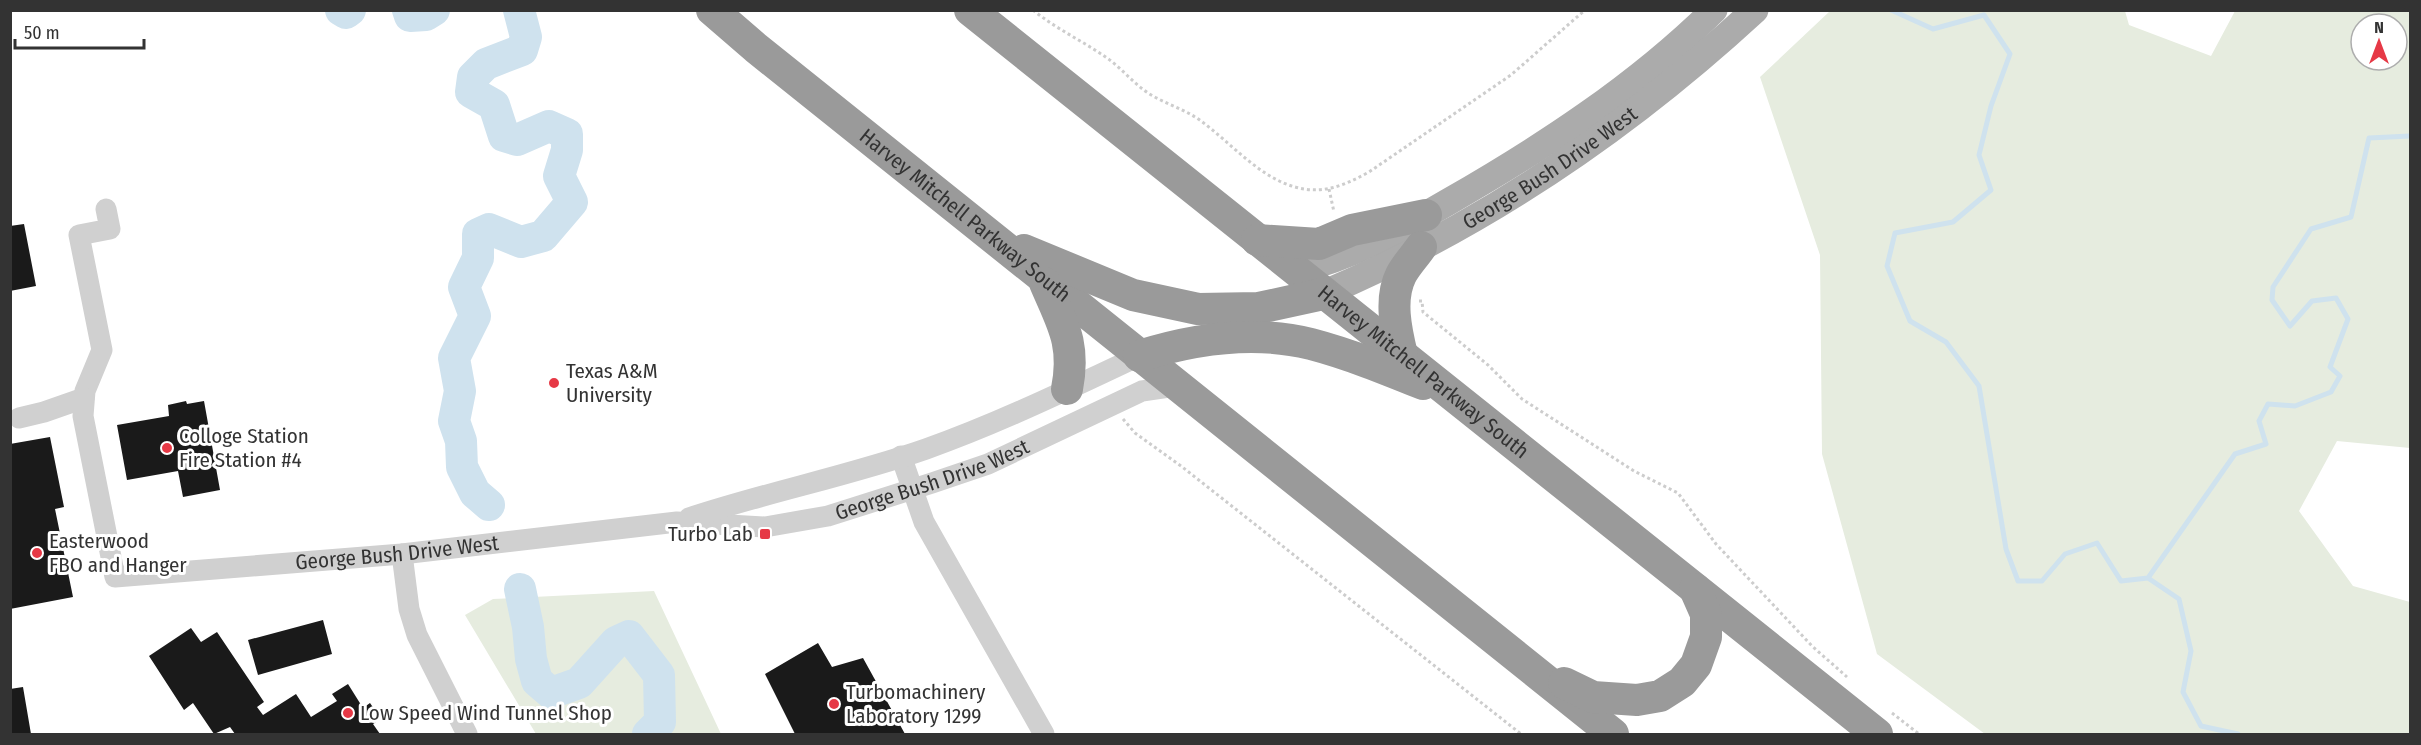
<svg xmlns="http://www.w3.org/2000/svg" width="2421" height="745" font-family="'Fira Sans Condensed',sans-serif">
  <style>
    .green { fill: #e6ecdf; fill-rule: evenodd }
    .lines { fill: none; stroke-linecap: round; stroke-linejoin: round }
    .stream { stroke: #cfe2ee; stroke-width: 5 }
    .river { stroke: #cfe2ee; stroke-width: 32 }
    .building { fill: #1a1a1a }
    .path { stroke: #cdcdcd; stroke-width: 3; stroke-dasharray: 3 3; stroke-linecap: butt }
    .minor { stroke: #d0d0d0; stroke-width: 21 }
    .major { stroke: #ababab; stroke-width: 27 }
    .highway { stroke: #9a9a9a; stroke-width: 32 }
    .poi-dot { fill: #e63946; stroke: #fff; stroke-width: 2 }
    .labels { text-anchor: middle; stroke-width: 6; stroke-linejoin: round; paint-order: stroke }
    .street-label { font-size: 21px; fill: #333; stroke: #fff }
    .poi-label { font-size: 21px; fill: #333; stroke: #fff; text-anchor: start }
  </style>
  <rect width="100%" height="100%" fill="#fff"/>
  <path class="green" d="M1830,11H2125L2129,25L2211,56L2235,11H2410V448L2337,441L2299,511L2353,586L2410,602V734H1985L1877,654L1822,454L1820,255L1760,77ZM2361,24H2397V60H2361Z
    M654,591L721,734H536L465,615L493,599Z"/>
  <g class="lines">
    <path class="stream" d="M1891,10L1933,29L1984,15L2010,54L1991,106L1979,155L1991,190L1953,222L1895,233L1887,266L1910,321L1946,342L1979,386L2006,549L2018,581H2042L2065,554L2097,543L2121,581L2148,578
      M2238,734L2201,726L2183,692L2191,651L2179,599L2148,578L2235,454L2266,444L2259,421L2268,404L2295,406L2331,392L2340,376L2330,367L2348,319L2336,298L2312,301L2290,326L2272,300L2273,287L2311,229L2351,217L2369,138L2410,136"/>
    <path class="river" d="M341,10L346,13L350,10
      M408,10L410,16L426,15L434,10
      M489,505L475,493L462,467L461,441L454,421L460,391L454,358L475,316L464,287L478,258V234L489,229L521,242L543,236L572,202L559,176L567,150V134L549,126L517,140L504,136L494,105L471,92L473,77L486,64L522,50L526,37L519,10
      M520,589L528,627L531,659L537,681L551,693L579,683L616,642L629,636L659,675L660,722L648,734"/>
  </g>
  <path class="building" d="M24,224L36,286L10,291V226Z
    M186,401L187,404L204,401L220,490L183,497L178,471L127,480L117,425L169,416L168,405Z
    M50,437L64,507L55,509L73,597L10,609V444Z
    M323,620L332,654L258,675L248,640Z
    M191,628L201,642L217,632L264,702L257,707L263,715L296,694L311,717L337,701L332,694L348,684L363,708L370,703L381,719L373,724L380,734H235L230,727L214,734L193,703L184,710L149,656Z
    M818,643L832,667L863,658L905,734H795L765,674Z
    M23,687L31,734H10V689Z"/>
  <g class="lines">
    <path class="path" d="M1033,10C1056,29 1083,41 1107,58C1123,69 1135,86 1153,96C1169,105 1186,110 1201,121C1231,143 1259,177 1295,187C1323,195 1345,185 1369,172L1511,75L1585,10
      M1329,189L1334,212
      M1419,301H1422L1423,312L1488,365L1522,399L1634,471L1678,493L1716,544L1812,646L1847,677
      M1123,419L1135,433L1181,466L1521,734
      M1892,713L1919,734"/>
    <g class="minor">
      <path id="s1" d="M106,209L110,229L79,235L102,350L85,391L83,416L115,577L402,554L677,522L765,527L828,516L932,483L988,464L1142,391L1176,386"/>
      <path d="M19,418L44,412L84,398"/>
      <path d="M901,456L924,522L1044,734"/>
      <path d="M689,518C767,492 849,476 926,449C999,423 1069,389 1139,356"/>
      <path d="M402,554L409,609L417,635L467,734"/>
    </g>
    <g class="major">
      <path d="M1295,271C1350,258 1400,230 1448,202C1542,148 1636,87 1714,10"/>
      <path id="s2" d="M1323,294C1483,226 1627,128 1755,10"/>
    </g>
    <g class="highway">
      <path id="s3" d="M712,10L756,48L1613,734"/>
      <path id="s4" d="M970,10L1877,734"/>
      <path d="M1257,240L1319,244L1352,230L1426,215"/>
      <path d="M1024,250L1133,295L1198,309L1259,308L1323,294"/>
      <path d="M1045,283C1062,323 1076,343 1067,389"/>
      <path d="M1402,355C1396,330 1389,299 1401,275C1406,265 1415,256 1421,247"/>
      <path d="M1139,356C1193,339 1255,330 1311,344C1349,354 1386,369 1423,384"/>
      <path d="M1564,683L1593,697L1637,700L1660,696L1682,682L1696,665L1706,637V614L1695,589"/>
    </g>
  </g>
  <g class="poi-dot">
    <circle cx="554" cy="383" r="6"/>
    <circle cx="167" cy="448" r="6"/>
    <rect x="759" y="528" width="12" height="12" rx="3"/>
    <circle cx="37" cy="553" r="6"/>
    <circle cx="834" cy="704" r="6"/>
    <circle cx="348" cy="713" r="6"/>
  </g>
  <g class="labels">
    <g class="street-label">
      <text dy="7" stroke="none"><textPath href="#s2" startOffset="260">George Bush Drive West</textPath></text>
      <text dy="7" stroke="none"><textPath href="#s3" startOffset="326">Harvey Mitchell Parkway South</textPath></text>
      <text dy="7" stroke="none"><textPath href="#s4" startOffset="580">Harvey Mitchell Parkway South</textPath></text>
      <text dy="7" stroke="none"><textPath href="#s1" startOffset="1230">George Bush Drive West</textPath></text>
      <text dy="7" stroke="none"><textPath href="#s1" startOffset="686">George Bush Drive West</textPath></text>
    </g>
    <g class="poi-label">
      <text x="566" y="378">Texas A&amp;M<tspan x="566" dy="24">University</tspan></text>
      <text x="179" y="443">Colloge Station<tspan x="179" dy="24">Fire Station #4</tspan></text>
      <text x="753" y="541" text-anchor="end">Turbo Lab</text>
      <text x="49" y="548">Easterwood<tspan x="49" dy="24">FBO and Hanger</tspan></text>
      <text x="846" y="699">Turbomachinery<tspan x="846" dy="24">Laboratory 1299</tspan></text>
      <text x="360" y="720">Low Speed Wind Tunnel Shop</text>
    </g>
  </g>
  <rect width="2421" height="745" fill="none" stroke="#333333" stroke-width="24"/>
  <g transform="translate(2379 42)"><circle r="28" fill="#ffffff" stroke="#adadad" stroke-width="1.5"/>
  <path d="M0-4.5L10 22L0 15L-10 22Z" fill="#e63946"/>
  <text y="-9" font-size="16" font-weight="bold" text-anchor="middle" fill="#333333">N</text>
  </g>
  <path d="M15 39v9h129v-9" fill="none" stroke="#333333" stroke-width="3"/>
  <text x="24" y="39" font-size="18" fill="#333333" stroke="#ffffff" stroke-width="4.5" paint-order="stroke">50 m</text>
</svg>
